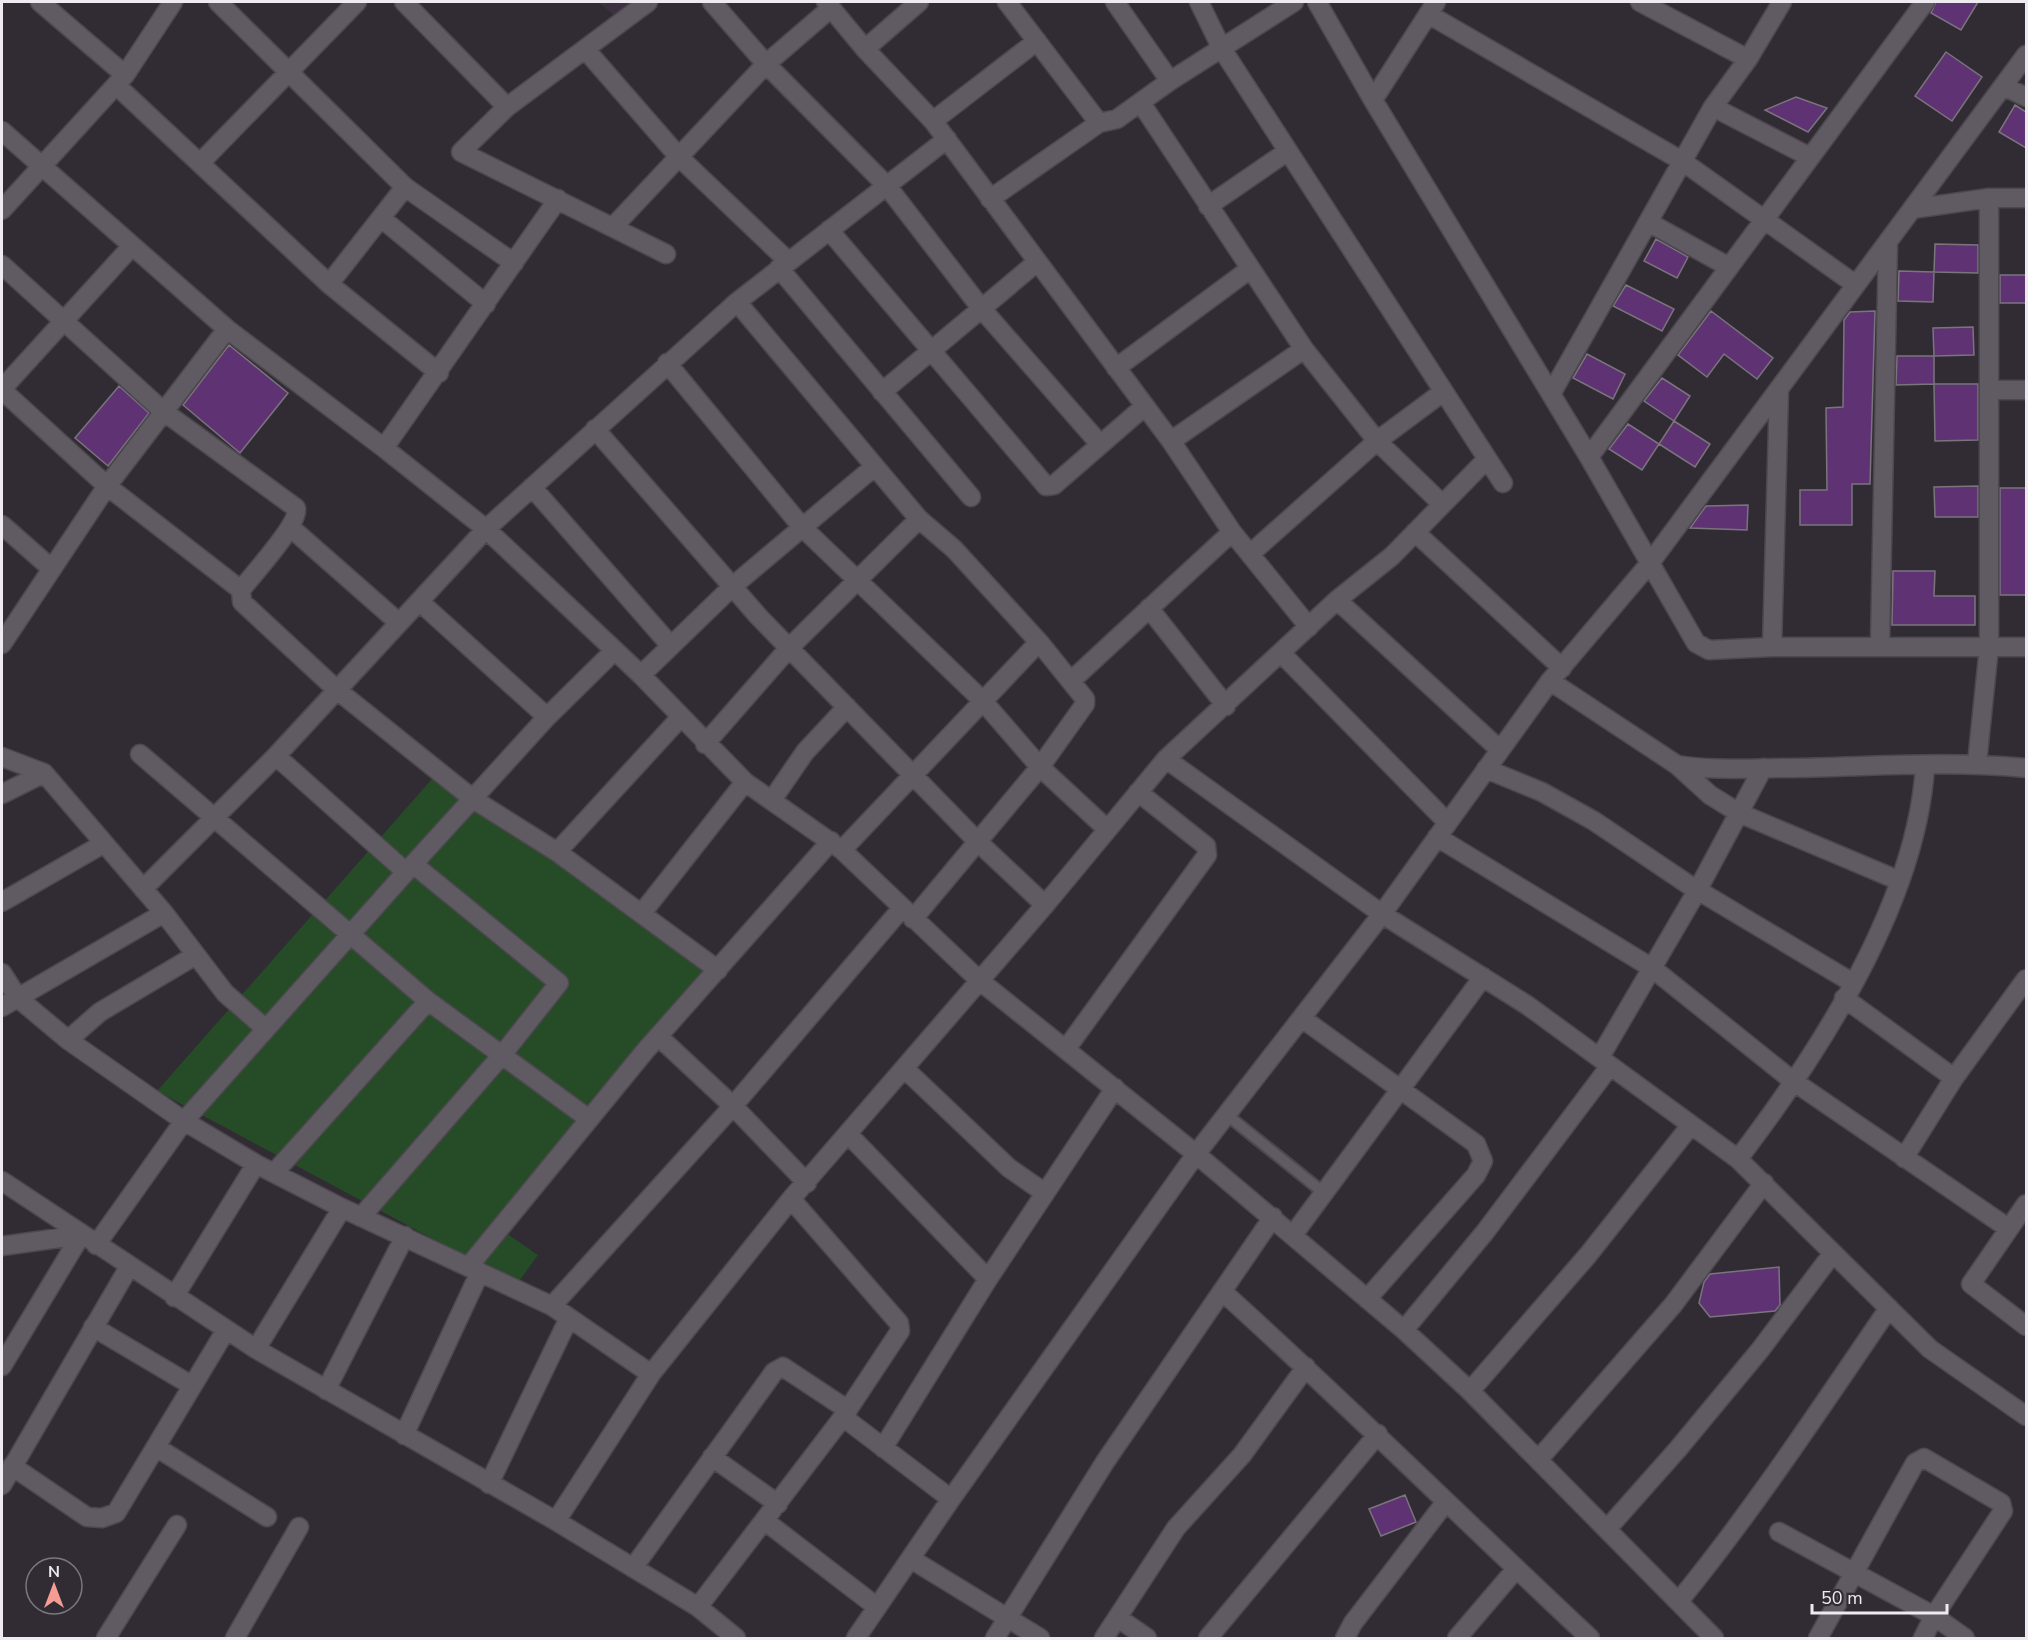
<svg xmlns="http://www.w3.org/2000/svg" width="2028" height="1640" font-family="'Nunito Sans',sans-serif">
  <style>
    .education { fill: #3b3141 }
    .green { fill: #254c26 }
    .building { fill: #5f3373; stroke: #7a747d; stroke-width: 1.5 }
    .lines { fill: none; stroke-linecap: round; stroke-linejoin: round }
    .lane-casing { stroke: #4c484e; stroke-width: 14 }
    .street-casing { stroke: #4c484e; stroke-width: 21 }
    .lane { stroke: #605a63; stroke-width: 10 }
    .street { stroke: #605a63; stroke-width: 18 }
  </style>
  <rect width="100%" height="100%" fill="#312c34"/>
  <path class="education" d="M598,2H634L615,16Z"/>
  <path class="green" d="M439,771L717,969L506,1233L538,1255L517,1284L157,1091Z"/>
  <path class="building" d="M1936,2H1978L1961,30L1931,13Z
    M1946,52L1982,77L1952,121L1915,96Z
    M1796,97L1827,108L1808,132L1765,110Z
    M2015,105L2026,112V148L1999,132Z
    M1656,239L1688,257L1677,278L1644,261Z
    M1935,244L1978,245V273L1934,272Z
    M1899,271L1934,272L1933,302L1898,301Z
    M2000,275H2026V303H2000Z
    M1626,285L1674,309L1662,331L1613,306Z
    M1711,311L1773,358L1757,379L1724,354L1707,377L1678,355Z
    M1875,311L1870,484H1852V525H1800V490H1827L1826,408L1843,407L1844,320L1850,312Z
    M1973,327L1974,355L1934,356L1933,328Z
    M229,345L288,393L240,453L183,405Z
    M1587,354L1625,374L1613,399L1573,378Z
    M1897,356H1934V384L1896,385Z
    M1662,378L1690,396L1674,421L1644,401Z
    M1934,384H1978V440L1935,441Z
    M119,386L149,413L108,466L75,438Z
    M1674,421L1710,444L1695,467L1659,444Z
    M1628,424L1659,444L1642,470L1609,449Z
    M1978,486V517H1935L1934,487Z
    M2000,488H2026V595H2000Z
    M1748,505L1747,530L1690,528L1706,506Z
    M1893,571H1935L1934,596H1975V625H1892Z
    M1779,1267L1780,1305L1775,1311L1710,1317L1699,1303L1704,1282L1710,1274Z
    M1405,1495L1416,1522L1381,1536L1369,1509Z"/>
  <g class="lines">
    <g class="lane-casing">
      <path id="lane" d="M1227,1115L1324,1193"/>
    </g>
    <g class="street-casing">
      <path id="street" d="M40,2L125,75
        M218,2L405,187L329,284
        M404,2L507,107
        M648,2L507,107L461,152L666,254
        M712,2L766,64L887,186L981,308L1099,443
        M826,2L865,49L933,121L1171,441L1232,532L1309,627
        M1007,2L1099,123
        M1115,2L1170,81
        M1199,2L1222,49L1503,483
        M1317,2L1373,100L1589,457L1696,643L1709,650L1772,647H2026
        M1640,2L1748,59
        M1428,14L1682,161L1856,285
        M585,49L679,157L788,261
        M865,49L919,2
        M116,85L329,284L439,373
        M2003,86L2026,97
        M1373,100L1436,2
        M1141,103L1304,349L1377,441L1442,504
        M1713,107L1810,157
        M933,121L1037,41
        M2,131L227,329L384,448L486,529L641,675L745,782L842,850L980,981L1196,1154L1404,1330L1470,1391L1714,1638
        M200,163L357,2
        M405,187L514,263
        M990,199L1099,123L1117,119L1170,81L1294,2
        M1208,206L1288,151
        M1912,209L1989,198H2026
        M2,210L125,75L173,2
        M381,218L486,304
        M1648,222L1729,267
        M613,227L766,64L831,8
        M829,230L1046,486L1054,485L1145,406
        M2,265L163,411L296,508C300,524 252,575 241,590L242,602L337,690L473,799L557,852L718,970
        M779,268L971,497
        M737,302L919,519L954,549L1039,642L1085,699V704L1040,767L913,919
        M667,363L802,527L982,700L1040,767L1107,829
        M1116,368L1250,269
        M2,389L132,246
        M2,390L107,486L241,590
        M1989,390H2026
        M882,392L1037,262
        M1551,394L1713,107L1748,59L1782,2
        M595,429L759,617L977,841L1045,905
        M1171,441L1304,349
        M384,448L558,199
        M1589,457L1925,2
        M532,487L671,646
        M2,525L52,569
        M290,527L398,622
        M1415,532L1562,668
        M1250,554L1377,441L1443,392
        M1337,600L1500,750
        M420,602L547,717
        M1149,608L1226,706
        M2,644L107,486L227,329
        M1880,646L1888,241
        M1772,647L1779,389
        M1281,653L1448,823
        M641,675L733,586L874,467
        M1072,680L1232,532
        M1550,681L1677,765C1713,771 1750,768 1787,768C1867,767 1947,760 2026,768
        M705,744L789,648L919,519
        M140,754L428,1001L589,1119
        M276,756L406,872
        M2,757L44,773L164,913L225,993L266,1029
        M1166,759L1382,914L1527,1005L1738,1159L1930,1349L2026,1416
        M1977,763L1989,647V198
        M1677,765L1710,795L1739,813L1900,881
        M1486,769L1542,792L1594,821L1689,885L1853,983
        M2,794L44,773
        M772,800L805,752L847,707
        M1437,837L1652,968L1793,1081L2008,1228
        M842,850L1039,642
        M557,852L680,718
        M143,889L276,756L486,529L737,302L947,139
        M2,902L103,844
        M642,913L745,782
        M2,973L18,998L68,1040L184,1121L256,1164L342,1208L552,1306L651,1374
        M1844,998L1954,1078
        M2,1007L164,913
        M1303,1019L1476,1144L1483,1161L1476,1175L1367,1299
        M658,1036L733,1106L807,1183
        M68,1040L100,1012L196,955
        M1066,1049L1207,855L1206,846L1138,792
        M1600,1057L1697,891L1763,768
        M905,1069L1009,1168L1045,1193
        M849,1135L988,1279
        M1904,1158L1954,1078L2026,979
        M1738,1159C1819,1053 1917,902 1925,766
        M274,1173L428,1001
        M2,1181L256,1349L556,1521L698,1607L736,1638
        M2026,1204L1971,1284L2026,1326
        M361,1217L502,1055L559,983L413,864
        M1293,1235L1483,977
        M96,1245L184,1121L406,872L547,717L613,652
        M2,1246L81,1235
        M469,1266L645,1051L831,841
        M1223,1292C1348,1405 1467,1523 1590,1638
        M174,1297L256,1164
        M552,1306L733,1106L902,908
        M93,1327L191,1385
        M1404,1330L1485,1232L1610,1066
        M256,1349L342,1208
        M2,1366L81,1235
        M326,1390L405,1236
        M1470,1391L1588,1255L1691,1125
        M843,1417L951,1499
        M404,1435L480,1272
        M156,1447L267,1517
        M883,1448L988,1279L1115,1088
        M712,1457L778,1504
        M1538,1460L1673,1305L1764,1183
        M12,1466L87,1517L102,1518L116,1513L226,1330
        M489,1484L569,1318
        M2,1485L129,1267
        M556,1521L651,1374L791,1199L1045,905L1166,759L1337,600L1392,556L1487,459
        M765,1521L877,1607
        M1607,1529L1678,1449L1760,1350L1833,1253
        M1779,1532L1934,1616L1965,1638
        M911,1559L1040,1638
        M633,1568L774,1372L783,1367L848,1410
        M1679,1601C1755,1508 1821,1407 1889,1308
        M698,1607L843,1417L900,1331L899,1323L791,1199
        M1118,1618L1147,1638
        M106,1638L177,1525
        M235,1638L299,1527
        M856,1638L951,1499L1196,1154L1382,914L1550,681L1650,563L2026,55
        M995,1638L1105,1462L1273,1217
        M1104,1638L1176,1528L1242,1455L1306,1367
        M1208,1638L1378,1434
        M1345,1638L1353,1623L1445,1503
        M1457,1638L1516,1569
        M1818,1638L1915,1463L1924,1458L2001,1503L2003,1511L1934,1616L1923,1638"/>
    </g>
    <use href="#lane" class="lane"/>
    <use href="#street" class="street"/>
  </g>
  <rect width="2028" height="1640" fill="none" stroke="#eeebf0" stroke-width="6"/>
  <g transform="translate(54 1586)"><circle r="28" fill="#312c34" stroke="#7d787f" stroke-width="1.5"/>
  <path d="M0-4.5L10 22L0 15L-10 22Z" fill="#f59c93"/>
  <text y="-9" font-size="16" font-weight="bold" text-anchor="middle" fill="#eeebf0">N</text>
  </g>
  <path d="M1812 1604v9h135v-9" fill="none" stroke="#eeebf0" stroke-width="3"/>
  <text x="1821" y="1604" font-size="18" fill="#eeebf0" stroke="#312c34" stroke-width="4.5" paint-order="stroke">50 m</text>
</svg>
